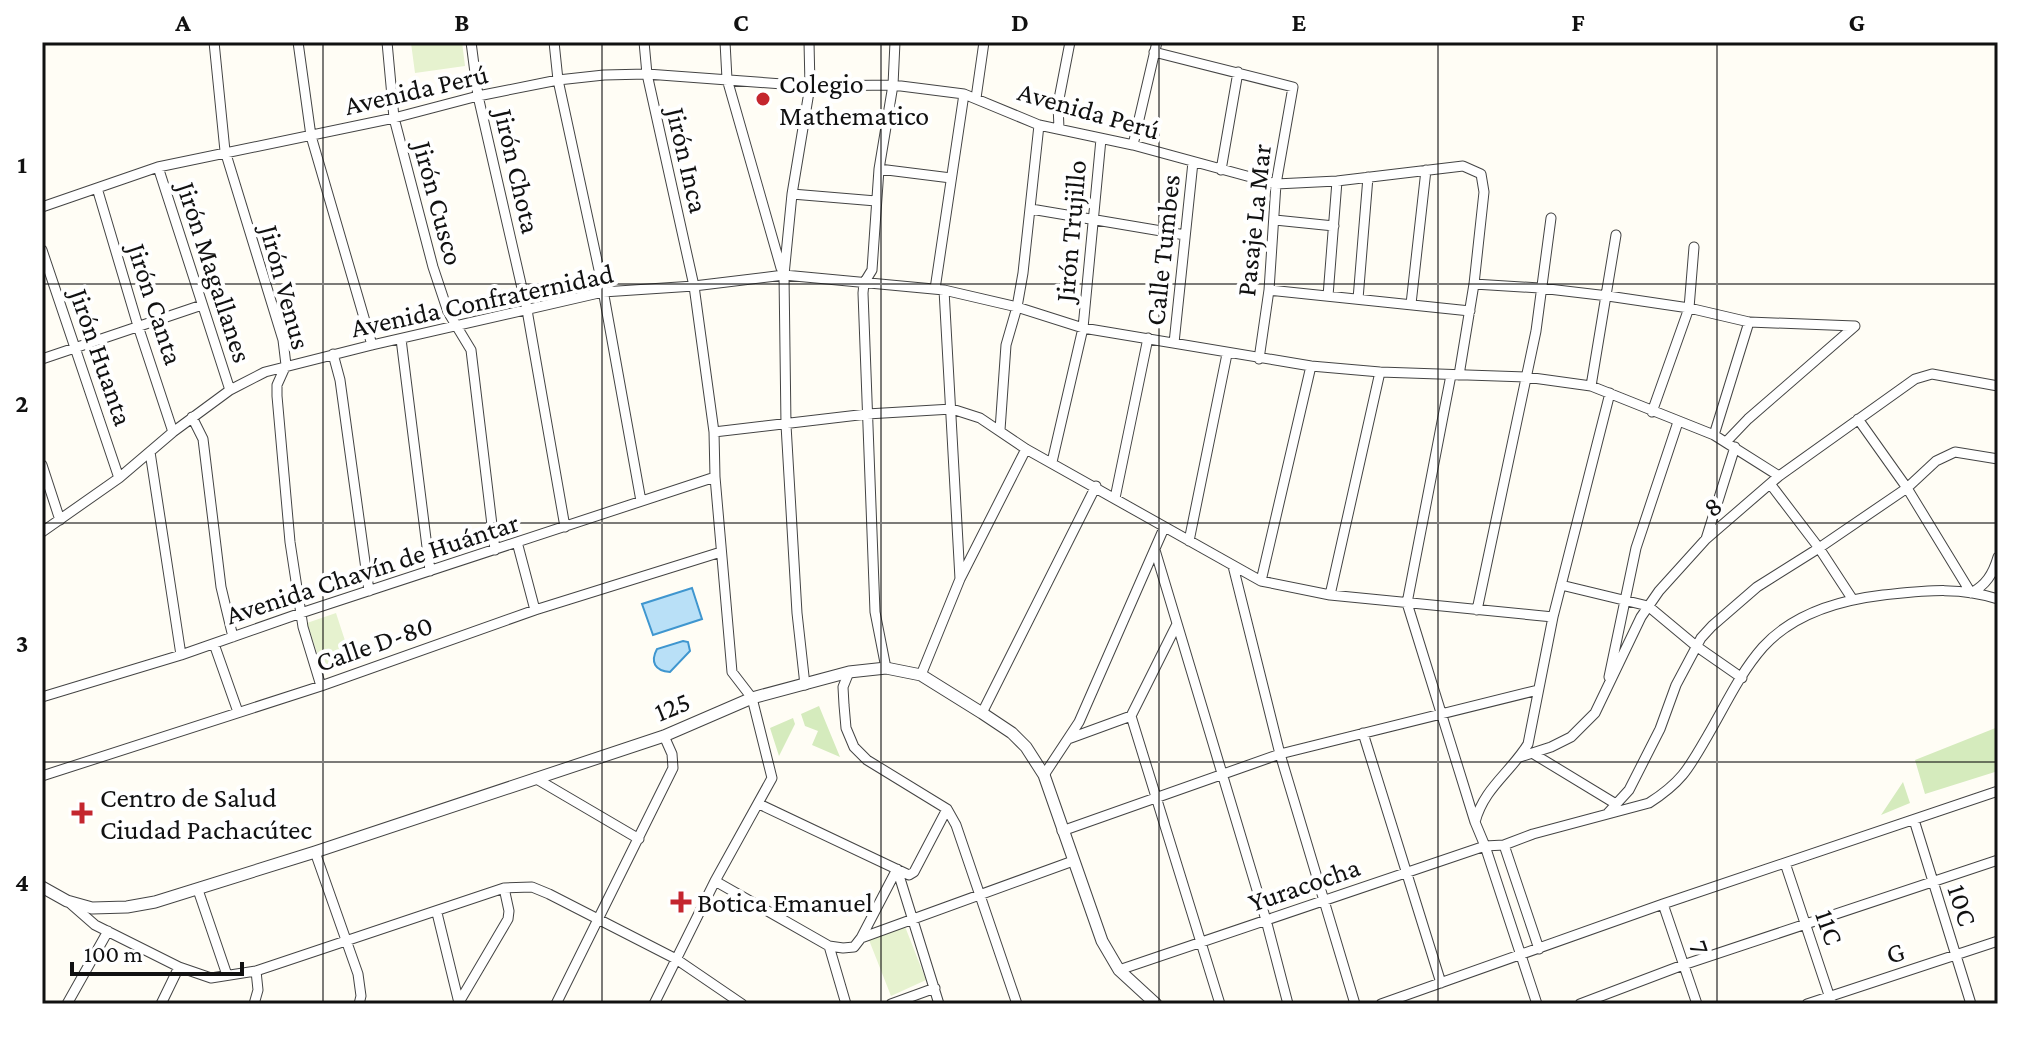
<svg xmlns="http://www.w3.org/2000/svg" width="2040" height="1046" font-family="'Crimson Pro',serif">
  <style>
    .green { fill: #d5ebbd }
    .pitch { fill: #e6f2cf }
    .water { fill: #b9e0f7; stroke: #3f96cf; stroke-width: 2 }
    .lines { fill: none; stroke-linecap: round; stroke-linejoin: round }
    .minor-casing { stroke: #444; stroke-width: 11 }
    .tertiary-casing { stroke: #444; stroke-width: 13 }
    .minor { stroke: #fff; stroke-width: 9 }
    .tertiary { stroke: #fff; stroke-width: 11 }
    .grid { fill: none; stroke: #111; stroke-width: 2; stroke-opacity: 0.55 }
    .poi-dot { fill: #c4262e; stroke: #fff; stroke-width: 3 }
    .labels { text-anchor: middle; stroke-width: 8; stroke-linejoin: round; paint-order: stroke }
    .poi-label { font-size: 28px; fill: #111; stroke: #fff; text-anchor: start }
    .street-label { font-size: 28px; fill: #111; stroke: #fff }
    .neatline { fill: none; stroke: #111; stroke-width: 3 }
    .grid-label { font-size: 26px; text-anchor: middle; font-weight: bold; fill: #111 }
  </style>
  <rect width="100%" height="100%" fill="#fffdf5"/>
  <path class="green" d="M819,706L840,757L812,745L818,731L805,726L801,714Z
    M793,718L795,724L779,756L770,728Z
    M1998,727V771L1925,794L1915,760Z
    M1903,782L1910,803L1881,815Z"/>
  <path class="pitch" d="M421,42H462L465,66L415,73L411,43Z
    M336,613L351,659L322,668L307,623Z
    M904,924L926,980L891,996L869,940Z"/>
  <path class="water" d="M692,588L702,619L653,635L642,604Z
    M683,641L688,642L690,651L670,672C655,671 650,662 657,649Z"/>
  <g class="lines">
    <g class="minor-casing">
      <path id="minor" d="M214,42L225,151L283,340L286,365L277,385V396L290,542L303,627L321,686
        M298,42L311,136L372,345
        M387,42L394,118L433,267L448,312L471,350L495,550
        M471,42L478,96L527,310L565,527
        M554,42L558,80L601,279L641,501
        M644,42L647,74L694,286L714,432L715,477L732,672L752,698L772,778L715,881L654,1004
        M725,42L727,79L781,268
        M1154,52L1293,87L1276,184L1269,290L1259,359
        M976,98L984,42
        M1059,129L1058,104L1070,42
        M1133,145L1157,42
        M158,167L230,390
        M879,169L951,178
        M1221,170L1238,72
        M97,188L138,326L173,432
        M792,194L876,201
        M42,207L158,167L394,118L478,96L558,80L604,75L647,74L810,86L893,85L964,94L1039,125L1133,145L1276,184L1337,181L1463,166L1481,174L1484,192L1474,284L1459,375
        M1031,209L1185,235
        M1275,220L1334,226
        M42,250L119,478
        M1474,284L1540,288L1608,296L1689,308L1749,322L1855,326
        M935,289L964,94
        M944,290L960,579
        M1269,290L1470,311
        M1328,296L1337,181
        M1358,299L1368,177
        M1411,304L1426,170
        M401,339L430,571
        M1174,343L1193,162
        M333,354L340,380L369,591
        M42,359L202,305
        M1451,375L1407,603L1475,822L1485,846L1537,1004
        M1591,386L1616,235
        M1652,412L1689,308L1694,247
        M192,417L203,439L221,587L233,637
        M1858,419L1907,488L1971,593C1986,585 1993,574 1998,557
        M1000,430L1006,345L1017,307L1023,273L1039,125
        M714,432L867,414L952,409L980,418L1026,449L1261,581L1330,595L1553,617
        M1714,435L1749,322
        M1726,442L1748,419L1855,326
        M150,452L181,655
        M1052,462L1083,328L1101,139
        M42,465L60,520
        M1771,485L1819,548L1853,600
        M1115,498L1148,338
        M42,532L119,478L173,432L230,390L265,372L372,345L603,292L694,286L784,275L944,290L1017,307L1083,328L1311,366L1380,372L1526,377L1591,386L1714,435L1779,476
        M1706,539L1735,447
        M1189,541L1227,354
        M517,542L535,610
        M1155,550L1266,920L1288,1004
        M1233,566L1280,754L1355,1004
        M1261,581L1311,366
        M1561,585L1648,606L1696,646L1742,678
        M1330,595L1380,372
        M1477,610L1536,331L1551,218
        M1177,624L1131,716L1220,1004
        M214,644L238,712
        M886,668L875,612L863,293L864,283L872,270L879,169L893,85L895,42
        M849,672L843,687L844,705L846,728L854,747L867,760L947,809L956,825L1017,1004
        M921,675L960,579L1026,449
        M1609,677L1636,548L1678,422
        M805,685L797,613L786,425L784,275L792,194L810,86L809,42
        M42,697L181,655L301,613L715,477
        M982,713L1096,486
        M1363,733L1441,983
        M1068,739L1131,716
        M1532,753L1616,804
        M1520,757L1551,747L1571,737L1595,713L1641,617L1659,591L1706,539L1779,476L1915,379L1932,374L1998,386
        M1044,775L1079,722L1164,528
        M42,776L321,686L535,610L721,552
        M535,778L639,839
        M759,804L909,875L914,872L947,809
        M1608,813L1629,790L1660,729L1676,685L1701,638L1712,626L1757,587L1819,548L1907,488L1936,461L1955,452L1998,459
        M1914,820L1971,1004
        M1475,822C1484,788 1510,773 1528,744L1553,617L1610,393
        M1062,831L1280,754L1538,690
        M1504,845L1539,949
        M315,852L358,974L361,996L359,1004
        M1785,863L1832,1004
        M897,869L939,1004
        M715,881L829,946L843,948L854,947L861,938L897,869
        M198,890L227,975
        M71,904L95,925L179,967L211,978L256,971L504,888L532,887L549,894L676,959L742,1004
        M1663,904L1697,1004
        M437,913L459,1003
        M861,938L1073,861
        M829,946L846,1004
        M1119,970L1485,846L1504,845L1533,834L1649,803C1682,782 1689,768 1708,735C1725,706 1740,673 1763,647C1793,614 1841,600 1883,595C1923,591 1959,586 1998,599
        M67,1004L108,931
        M161,1004L179,967
        M254,1004L258,990L256,971
        M458,1004L508,919L509,911L504,888
        M556,1004L673,768L672,754L664,736
        M891,1004L935,988
        M1381,1004L1663,904L1998,791
        M1580,1004L1683,965L1998,860
        M1807,1004L1998,941"/>
    </g>
    <g class="tertiary-casing">
      <path id="tertiary" d="M42,887L67,901L92,908L127,907L155,902L315,852L664,736L752,698L849,672L886,668L921,675L982,713L1012,733L1026,747L1044,775L1102,941L1119,970L1156,1004"/>
    </g>
    <use href="#minor" class="minor"/>
    <use href="#tertiary" class="tertiary"/>
  </g>
  <path class="grid" d="M323,42V1004M602,42V1004M881,42V1004M1159,42V1004M1438,42V1004M1717,42V1004M42,284H1998M42,523H1998M42,762H1998"/>
  <g class="poi-dot">
    <circle cx="763" cy="99" r="8"/>
    <path d="M78 801h8v8h8v8h-8v8h-8v-8h-8v-8h8z"/>
    <path d="M677 890h8v8h8v8h-8v8h-8v-8h-8v-8h8z"/>
  </g>
  <g class="labels">
    <g class="poi-label">
      <text x="779" y="93">Colegio<tspan x="779" dy="32">Mathematico</tspan></text>
      <text x="100" y="807">Centro de Salud<tspan x="100" dy="32">Ciudad Pachacútec</tspan></text>
      <text x="697" y="912">Botica Emanuel</text>
    </g>
    <g class="street-label">
      <text transform="translate(416 89) rotate(-13)" y="10">Avenida Perú</text>
      <text transform="translate(1089 110) rotate(16)" y="10">Avenida Perú</text>
      <text transform="translate(688 160) rotate(77)" y="10">Jirón Inca</text>
      <text transform="translate(518 171) rotate(77)" y="10">Jirón Chota</text>
      <text transform="translate(439 203) rotate(75)" y="10">Jirón Cusco</text>
      <text transform="translate(1253 220) rotate(-84)" y="10">Pasaje La Mar</text>
      <text transform="translate(1070 231) rotate(-85)" y="10">Jirón Trujillo</text>
      <text transform="translate(1162 250) rotate(-84)" y="10">Calle Tumbes</text>
      <text transform="translate(215 272) rotate(72)" y="10">Jirón Magallanes</text>
      <text transform="translate(286 287) rotate(75)" y="10">Jirón Venus</text>
      <text transform="translate(482 300) rotate(-12)" y="10">Avenida Confraternidad</text>
      <text transform="translate(156 304) rotate(72)" y="10">Jirón Canta</text>
      <text transform="translate(102 357) rotate(71)" y="10">Jirón Huanta</text>
      <text transform="translate(1712 506) rotate(-39)" y="10">8</text>
      <text transform="translate(372 568) rotate(-18)" y="10">Avenida Chavín de Huántar</text>
      <text transform="translate(374 643) rotate(-19)" y="10">Calle D-80</text>
      <text transform="translate(672 706) rotate(-22)" y="10">125</text>
      <text transform="translate(1304 884) rotate(-19)" y="10">Yuracocha</text>
      <text transform="translate(1963 905) rotate(72)" y="10">10C</text>
      <text transform="translate(1830 927) rotate(71)" y="10">11C</text>
      <text transform="translate(1700 947) rotate(71)" y="10">7</text>
      <text transform="translate(1895 952) rotate(-18)" y="10">G</text>
    </g>
  </g>
  <rect width="2040" height="1046" fill="none" stroke="#ffffff" stroke-width="88"/>
  <path d="M72 962v12h170v-12" fill="none" stroke="#111111" stroke-width="4"/>
  <text x="84" y="962" font-size="24" fill="#111111" stroke="#ffffff" stroke-width="6" paint-order="stroke">100 m</text>
  <rect x="44" y="44" width="1952" height="958" class="neatline"/>
  <g class="grid-label">
    <text x="183" y="31">A</text>
    <text x="462" y="31">B</text>
    <text x="741" y="31">C</text>
    <text x="1020" y="31">D</text>
    <text x="1299" y="31">E</text>
    <text x="1578" y="31">F</text>
    <text x="1857" y="31">G</text>
    <text x="22" y="173">1</text>
    <text x="22" y="412">2</text>
    <text x="22" y="652">3</text>
    <text x="22" y="891">4</text>
  </g>
</svg>
